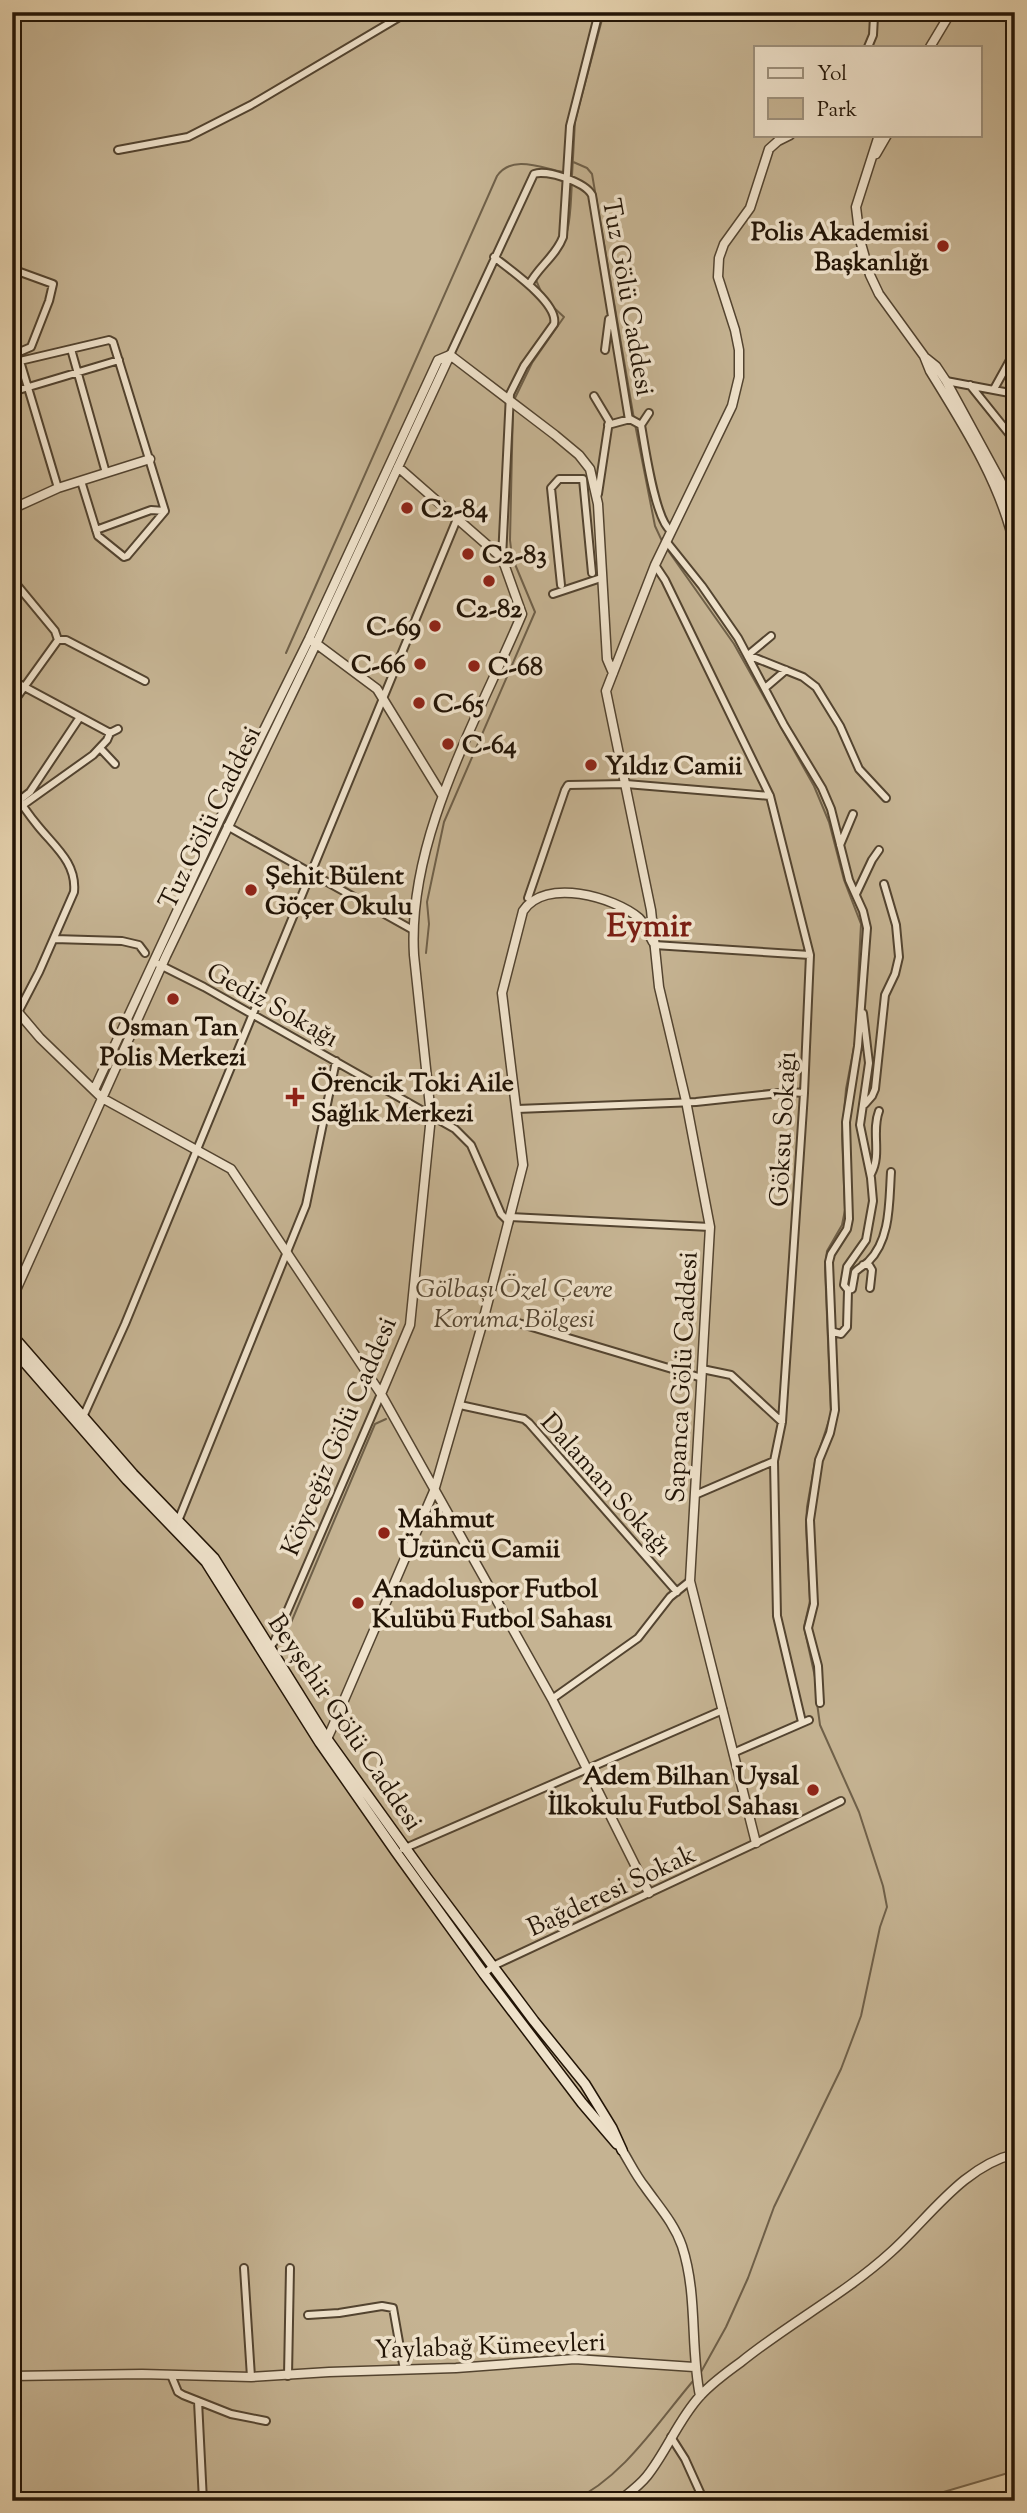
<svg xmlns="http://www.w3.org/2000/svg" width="1027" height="2513" font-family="'Sorts Mill Goudy',serif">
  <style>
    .green { fill: #c5b392; stroke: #74644c; stroke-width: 2; fill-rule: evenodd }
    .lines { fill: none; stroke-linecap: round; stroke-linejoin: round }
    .stream { stroke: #6f6049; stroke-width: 2 }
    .minor-casing { stroke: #534430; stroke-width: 10 }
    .tertiary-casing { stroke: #534430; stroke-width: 11 }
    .secondary-casing { stroke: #221406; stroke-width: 12 }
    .minor { stroke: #efe2cb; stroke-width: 6 }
    .tertiary { stroke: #efe2cb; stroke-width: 8 }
    .secondary { stroke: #efe2cb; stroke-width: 9 }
    .poi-dot { fill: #8f2418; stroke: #efe2cb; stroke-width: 2.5 }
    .labels { text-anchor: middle; stroke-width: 7; stroke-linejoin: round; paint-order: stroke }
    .poi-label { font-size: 26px; font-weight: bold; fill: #221406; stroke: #efe2cb; text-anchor: start }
    .street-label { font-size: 26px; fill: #221406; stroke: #efe2cb }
    .park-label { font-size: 26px; font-style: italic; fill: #534430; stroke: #efe2cb }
    .district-label { font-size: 33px; font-weight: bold; fill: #7a1f14; stroke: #efe2cb }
  </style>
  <rect width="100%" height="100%" fill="#e6d3af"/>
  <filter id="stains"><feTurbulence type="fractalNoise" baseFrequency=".00286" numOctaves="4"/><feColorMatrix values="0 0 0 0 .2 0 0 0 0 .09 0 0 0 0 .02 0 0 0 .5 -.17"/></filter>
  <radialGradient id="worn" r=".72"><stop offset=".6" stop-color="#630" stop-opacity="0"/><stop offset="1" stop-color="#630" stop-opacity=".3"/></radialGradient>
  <path class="green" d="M12,12H1015V2471L913,2501H12ZM756,47H980V135H756Z"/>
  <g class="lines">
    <path class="stream" d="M571,161L587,168L592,174L634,419
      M572,176L575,121L604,12
      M553,259C572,238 570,209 572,182
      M536,280L542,294
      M514,400L532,363L564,317L552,306
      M635,424L655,526L662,541
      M667,549L734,644L814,786L829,822L844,880L861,924L855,1042L846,1089L842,1135L845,1210L842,1225L827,1251L825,1267L831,1414L818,1454
      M286,653L497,176C512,154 542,168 563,172
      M426,953L429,924L427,902L444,822L535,612L512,557L510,540L513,406
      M290,1625L375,1424L386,1419
      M815,1677L804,1627L810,1601L806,1526L807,1507L815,1462
      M701,2372L726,2327L748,2278L774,2207L841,2069L861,2016L880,1927L887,1907L883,1886L859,1812L820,1725L817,1703
      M572,2501C623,2478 658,2422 693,2381"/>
    <g class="minor-casing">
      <path id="minor" d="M868,47L873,35L874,16
        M118,150L188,137L251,105L408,12
        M494,257C509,269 559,303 554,324L524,366L510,394L502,558
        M12,272H20L53,284L49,301L31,347L17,353
        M529,285C538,267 556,256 563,237L570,126L599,12
        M12,347L20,361L58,488
        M71,349L106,473
        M605,350L609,319
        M450,355L534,174C546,169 585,182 592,195L629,420
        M20,361L109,340L113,342L165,511L127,556L124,557L98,536L81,481
        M946,381L1015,394
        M970,385L1015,441
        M994,389L1015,351
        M12,392L119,360
        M594,396L609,421L598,494
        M608,425L630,419L641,425C645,447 655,520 671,531
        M641,425L649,413
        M12,502H13
        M96,530L151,510L165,511
        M666,541L702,586L738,638L784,725L822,788L831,809L849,880L863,911L867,928L858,1046L846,1122L849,1219L847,1229L831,1254L829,1262L835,1410L830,1433L819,1460L810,1520L814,1604L808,1628L818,1666L820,1703
        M655,565L665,580L770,796L810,955L804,1093L782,1422L774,1461L777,1616L802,1722
        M12,579L55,631L58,640
        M561,585L551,488L559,479H583L592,573
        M553,594L601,578
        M771,636L748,655L803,677L816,687L840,726L859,769L886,798
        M58,640H66L145,681
        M12,675L19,684L110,733L118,729
        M765,688L786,670
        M12,704L58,640
        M100,748L115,764
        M12,789C20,802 28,814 38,826C54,846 77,863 74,892L39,972L12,1024
        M23,805L93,755L107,740L110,733
        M12,806L30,792L80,717
        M227,826L413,930
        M840,845L853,814
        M856,894L872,860L879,850
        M528,898L565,790L568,785L626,784L770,796
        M54,939L122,941L139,945L145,953
        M654,945L810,955
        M158,964L204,987L455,1129L471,1145L501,1214L509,1222
        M863,1013L869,1063L860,1125L871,1178L873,1201L866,1240L847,1267L844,1285L848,1290L852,1289L855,1272C859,1268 863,1266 868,1262C891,1240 889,1201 891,1172
        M865,1104L872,1096L875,1089L885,995L895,974L899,957L896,925L884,884
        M517,1109L696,1102L789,1092L804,1093
        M871,1174C882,1154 871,1132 879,1111
        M510,1217L710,1227
        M863,1265H869L872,1270L870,1288
        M482,1325L515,1322L702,1378
        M834,1332L841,1334L847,1327L848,1290
        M702,1369L731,1375L782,1422
        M460,1405L524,1419L529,1423L677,1592
        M83,1417L125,1324L457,519
        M695,1495L774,1461
        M178,1521L306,1205L336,1061
        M269,1648L274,1642L381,1394
        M552,1699L638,1638L670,1597L690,1581
        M733,1753L809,1720
        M403,1849L723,1710
        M484,1974L493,1966L756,1843L841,1801
        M244,2268L251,2377
        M308,2315L339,2313L382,2306L393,2308L404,2370
        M171,2375L178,2392L183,2395L231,2414L266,2421
        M288,2376L290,2268
        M198,2401L203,2501
        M671,2437L685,2459L704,2501"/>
    </g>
    <g class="tertiary-casing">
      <path id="tertiary" d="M930,47L951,12
        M879,135L856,207L860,240L870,275L879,294L924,356L930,371C964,426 1002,485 1015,549
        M876,154L887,135
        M450,355L555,435L579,455L590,469L598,504L607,659L613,673
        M926,358L936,366L946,381L1001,482L1015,516
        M12,509L58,488L150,459
        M314,642L377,689L442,795
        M12,1005L40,1038L102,1098L231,1169L381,1394L552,1699L649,1893
        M94,1090L219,821L309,639L438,360L450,355
        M12,1299L166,956L316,644L450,355
        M381,1394L410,1325L431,1116L414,955C407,838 478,719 522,614L502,558L398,467
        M323,1742L327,1739L332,1728L434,1491L482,1325L523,1165L502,993L523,911C545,877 614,897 639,918C645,924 649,935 653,942
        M756,1843L690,1581L710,1227L686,1101L659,987L651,910L606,691L655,565L732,406L739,377V350L735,330L718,277L719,258L724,244L750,208L769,149L778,141L790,135
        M622,2150C630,2163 636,2176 645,2187C659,2207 674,2223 682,2246C698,2295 690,2347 700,2396
        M12,2376L142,2374L251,2377L329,2372L456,2368L575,2359L694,2367
        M619,2501C629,2493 639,2486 647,2476C667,2451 678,2420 700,2396C712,2383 727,2372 741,2362C789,2323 845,2294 891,2252C929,2218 963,2166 1015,2154"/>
    </g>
    <g class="secondary-casing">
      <path id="secondary" d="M12,1335L133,1474L214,1558L327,1739L427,1878L534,2021L585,2084L612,2128L622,2150
        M12,1348L127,1480L206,1562L320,1743L396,1852L484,1974L582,2103L617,2144"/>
    </g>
    <use href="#minor" class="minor"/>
    <use href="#tertiary" class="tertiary"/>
    <use href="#secondary" class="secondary"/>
  </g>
  <g class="poi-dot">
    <circle cx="943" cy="246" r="7"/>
    <circle cx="407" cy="508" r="7"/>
    <circle cx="468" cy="554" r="7"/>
    <circle cx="489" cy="581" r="7"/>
    <circle cx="435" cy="626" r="7"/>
    <circle cx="420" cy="664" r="7"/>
    <circle cx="474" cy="666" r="7"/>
    <circle cx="419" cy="703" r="7"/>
    <circle cx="448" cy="744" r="7"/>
    <circle cx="591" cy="765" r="7"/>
    <circle cx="251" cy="890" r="7"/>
    <circle cx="173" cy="999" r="7"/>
    <path d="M291.5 1086.5h7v7h7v7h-7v7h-7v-7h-7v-7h7z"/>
    <circle cx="384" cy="1533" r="7"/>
    <circle cx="358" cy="1603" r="7"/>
    <circle cx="813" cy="1790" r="7"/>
  </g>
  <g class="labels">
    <g class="poi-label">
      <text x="929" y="240" text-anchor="end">Polis Akademisi<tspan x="929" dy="30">Başkanlığı</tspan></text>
      <text x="421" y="517">C2-84</text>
      <text x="482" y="563">C2-83</text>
      <text x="489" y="617" text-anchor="middle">C2-82</text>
      <text x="421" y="635" text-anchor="end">C-69</text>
      <text x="406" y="673" text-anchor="end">C-66</text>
      <text x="488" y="675">C-68</text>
      <text x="433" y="712">C-65</text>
      <text x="462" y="753">C-64</text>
      <text x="605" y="774">Yıldız Camii</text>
      <text x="265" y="884">Şehit Bülent<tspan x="265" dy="30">Göçer Okulu</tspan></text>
      <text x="173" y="1035" text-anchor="middle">Osman Tan<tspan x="173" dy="30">Polis Merkezi</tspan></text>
      <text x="311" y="1091">Örencik Toki Aile<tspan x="311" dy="30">Sağlık Merkezi</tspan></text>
      <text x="398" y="1527">Mahmut<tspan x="398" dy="30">Üzüncü Camii</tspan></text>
      <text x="372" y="1597">Anadoluspor Futbol<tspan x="372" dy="30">Kulübü Futbol Sahası</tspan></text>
      <text x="799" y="1784" text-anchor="end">Adem Bilhan Uysal<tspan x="799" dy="30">İlkokulu Futbol Sahası</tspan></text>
    </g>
    <g class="street-label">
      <text transform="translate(629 297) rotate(80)" y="9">Tuz Gölü Caddesi</text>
      <text transform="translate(209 817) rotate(-64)" y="9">Tuz Gölü Caddesi</text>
      <text transform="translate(273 1004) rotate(29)" y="9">Gediz Sokağı</text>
      <text transform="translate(782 1129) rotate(-87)" y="9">Göksu Sokağı</text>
      <text transform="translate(681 1377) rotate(-87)" y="9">Sapanca Gölü Caddesi</text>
      <text transform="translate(338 1436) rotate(-67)" y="9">Köyceğiz Gölü Caddesi</text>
      <text transform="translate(607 1484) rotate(48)" y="9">Dalaman Sokağı</text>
      <text transform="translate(346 1722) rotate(56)" y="9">Beyşehir Gölü Caddesi</text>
      <text transform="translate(611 1890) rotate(-25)" y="9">Bağderesi Sokak</text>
      <text transform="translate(490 2345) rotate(-2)" y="9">Yaylabağ Kümeevleri</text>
    </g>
    <g class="park-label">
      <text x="514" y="1297">Gölbaşı Özel Çevre<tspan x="514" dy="30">Koruma Bölgesi</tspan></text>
    </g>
    <g class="district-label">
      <text x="649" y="936">Eymir</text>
    </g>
  </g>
  <rect width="1027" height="2513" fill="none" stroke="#e6d3af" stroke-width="42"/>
  <rect x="14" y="14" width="999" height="2485" fill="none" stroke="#221406" stroke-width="3.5"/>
  <rect x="21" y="21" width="985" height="2471" fill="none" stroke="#221406" stroke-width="2"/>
  <rect x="754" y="46" width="228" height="91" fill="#efe2cb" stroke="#9d907c" stroke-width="2"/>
  <rect x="768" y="68" width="35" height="10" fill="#efe2cb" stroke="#9d907c" stroke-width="2"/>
  <text x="817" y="80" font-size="21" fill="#221406">Yol</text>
  <rect x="768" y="98" width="35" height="21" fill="#c5b392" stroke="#9d907c" stroke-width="2"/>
  <text x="817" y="116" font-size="21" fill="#221406">Park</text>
  <rect width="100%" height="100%" filter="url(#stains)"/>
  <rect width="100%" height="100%" fill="url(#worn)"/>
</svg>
